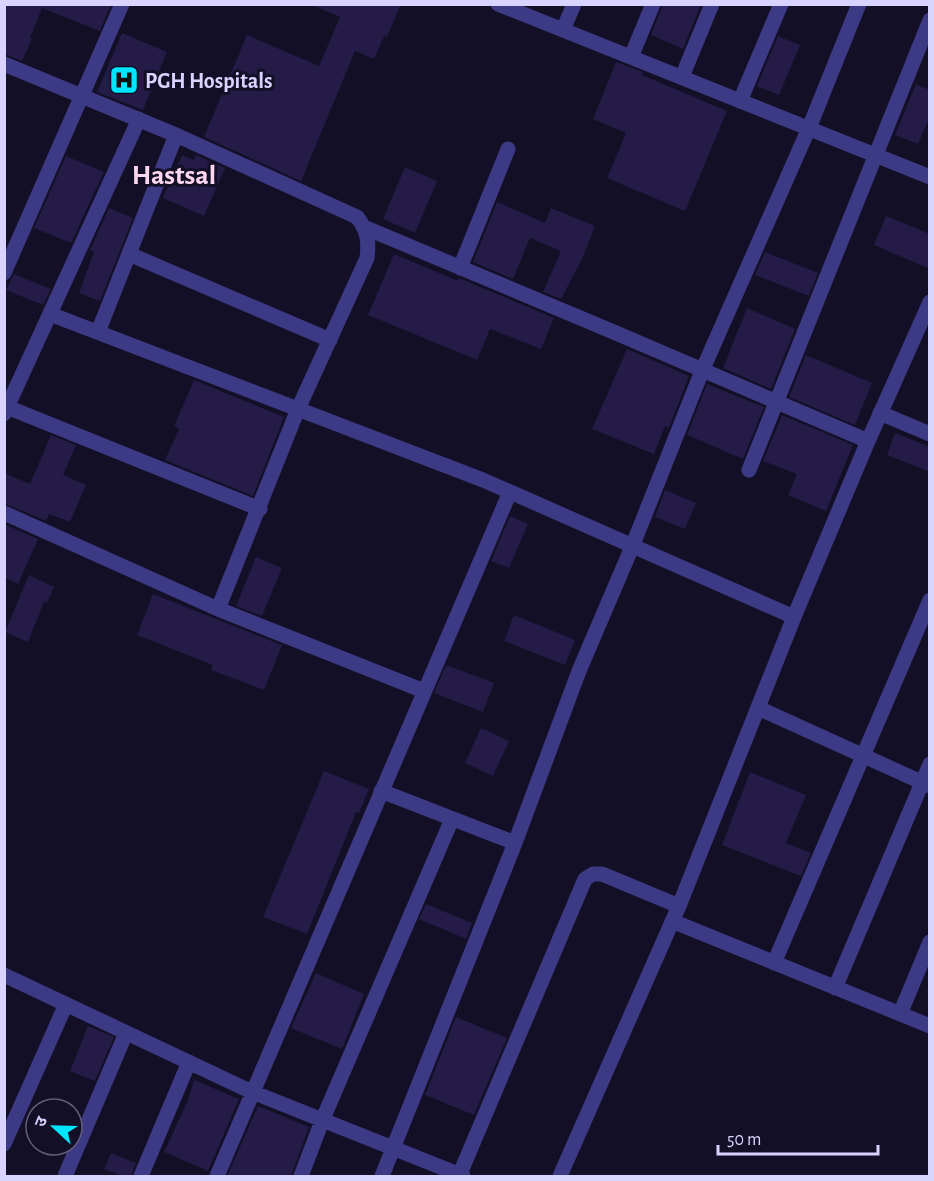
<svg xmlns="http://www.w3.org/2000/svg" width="934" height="1181" font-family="'Alegreya Sans','Noto Sans Devanagari',sans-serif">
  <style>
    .building { fill: #241b47 }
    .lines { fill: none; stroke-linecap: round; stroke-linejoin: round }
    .minor { stroke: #3d3a85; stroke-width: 15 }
    .labels { text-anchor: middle; stroke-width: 6; stroke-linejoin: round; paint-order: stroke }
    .poi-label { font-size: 22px; font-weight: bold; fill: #d9d4ff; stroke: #130f26; text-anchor: start }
    .district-label { font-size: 28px; font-weight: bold; fill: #ffd6f0; stroke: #130f26 }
  </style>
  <rect width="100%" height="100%" fill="#130f26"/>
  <path class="building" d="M4,4H111L100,31L42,8L30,38L32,39L22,61L4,54Z
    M310,4H401L387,37L384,36L374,59L355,51L301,181L204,137L247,35L319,66L340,17Z
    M663,4H701L683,49L651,35Z
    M122,33L167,52L143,110L97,92Z
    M778,36L800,45L779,95L757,86Z
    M616,62L643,72L642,75L727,111L685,211L607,178L626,133L593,119Z
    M916,84L930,90V116L918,144L895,135Z
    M182,155L194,160L196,155L225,168L204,216L163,198Z
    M66,156L104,172L71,243L34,228Z
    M405,167L437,181L415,233L383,219Z
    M497,202L545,223L551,208L595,226L582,259L561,299L543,292L561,251L530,238L513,279L473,262Z
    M109,208L133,218L100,301L79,293L94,252L90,250Z
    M886,216L930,234V269L874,245Z
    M765,252L818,273L809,296L755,275Z
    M394,254L458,281L459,278L554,318L541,349L490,329L477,360L368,315Z
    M14,274L51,289L43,305L6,290Z
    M747,308L795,329L771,389L723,368Z
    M627,349L689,376L669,428L665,426L654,454L592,429Z
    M806,355L872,383L855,425L789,397Z
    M194,380L284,417L253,496L165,460L179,429L174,426Z
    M707,384L764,407L743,459L687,435Z
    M782,415L853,445L826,511L788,495L797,474L763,461Z
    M895,433L930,447V472L887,455Z
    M51,435L76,445L63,475L86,485L70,522L49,514L46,521L4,503V473L30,484Z
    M665,490L696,503L685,529L655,517Z
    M510,516L528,524L509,568L491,561Z
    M4,524L38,539L18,584L4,577Z
    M256,557L282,568L262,616L236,606Z
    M29,575L54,587L47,603L44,602L28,642L5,632Z
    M153,594L282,645L264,690L211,670L213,665L137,635Z
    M514,615L575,640L565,665L504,641Z
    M446,665L494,683L483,712L434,693Z
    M481,728L509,741L493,776L465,763Z
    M324,771L369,789L359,813L356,812L307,934L263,917Z
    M750,772L806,795L786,843L811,853L801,876L722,845Z
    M426,904L472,923L466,939L419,919Z
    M316,973L364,994L342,1049L291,1028Z
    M456,1017L507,1038L474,1115L425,1095Z
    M88,1026L114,1037L95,1081L70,1071Z
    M194,1080L239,1099L208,1171L164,1152L188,1100Z
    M258,1106L309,1127L291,1176H227Z
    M111,1153L136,1163L131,1176H122L104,1169Z"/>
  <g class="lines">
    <path class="minor" d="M498,4L930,177
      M563,30L574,4
      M631,57L653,4
      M4,64L176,135L357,217C368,231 369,241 367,258L298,409L218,609L424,691
      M682,77L712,4
      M740,101L781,4
      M366,228L616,333L868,441
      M129,254L330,340
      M460,268L508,149
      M4,273L122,4
      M50,314L483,480L794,617
      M98,332L176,135
      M7,407L260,509
      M880,413L930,434
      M4,414L139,119
      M749,470L930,20
      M4,513L218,609
      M758,708L930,786
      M381,791L515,843
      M672,921L930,1026
      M774,963L930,600
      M4,975L252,1092L463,1176
      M835,988L930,764
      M900,1014L930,942
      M4,1144L66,1004
      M65,1176L126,1033
      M141,1176L189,1062
      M217,1176L510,492
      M301,1176L322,1121L452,819
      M382,1176L515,843L579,671L632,547L702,371L809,128L859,4
      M459,1176L585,879L593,874H602L679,906
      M560,1176L679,906L794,617L868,441L930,302"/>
  </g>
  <defs>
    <g id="hospital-square" transform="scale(1.5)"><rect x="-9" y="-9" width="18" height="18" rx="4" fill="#00e5ff" stroke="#130f26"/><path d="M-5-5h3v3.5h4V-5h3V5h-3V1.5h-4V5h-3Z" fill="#111"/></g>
  </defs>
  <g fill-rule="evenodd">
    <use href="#hospital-square" x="124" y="80"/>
  </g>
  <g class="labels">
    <g class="poi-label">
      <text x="145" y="88">PGH Hospitals</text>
    </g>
    <g class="district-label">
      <text x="174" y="184">Hastsal</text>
    </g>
  </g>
  <rect width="934" height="1181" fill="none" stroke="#d9d4ff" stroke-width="12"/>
  <g transform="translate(54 1127) rotate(292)"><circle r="28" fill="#130f26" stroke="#625e7d" stroke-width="1.5"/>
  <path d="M0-4.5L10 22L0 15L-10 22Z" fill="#00e5ff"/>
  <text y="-9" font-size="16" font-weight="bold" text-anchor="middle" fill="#d9d4ff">उ</text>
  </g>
  <path d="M718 1145v9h160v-9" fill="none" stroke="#d9d4ff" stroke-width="3"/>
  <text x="727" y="1145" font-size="18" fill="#d9d4ff" stroke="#130f26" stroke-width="4.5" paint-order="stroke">50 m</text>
</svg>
